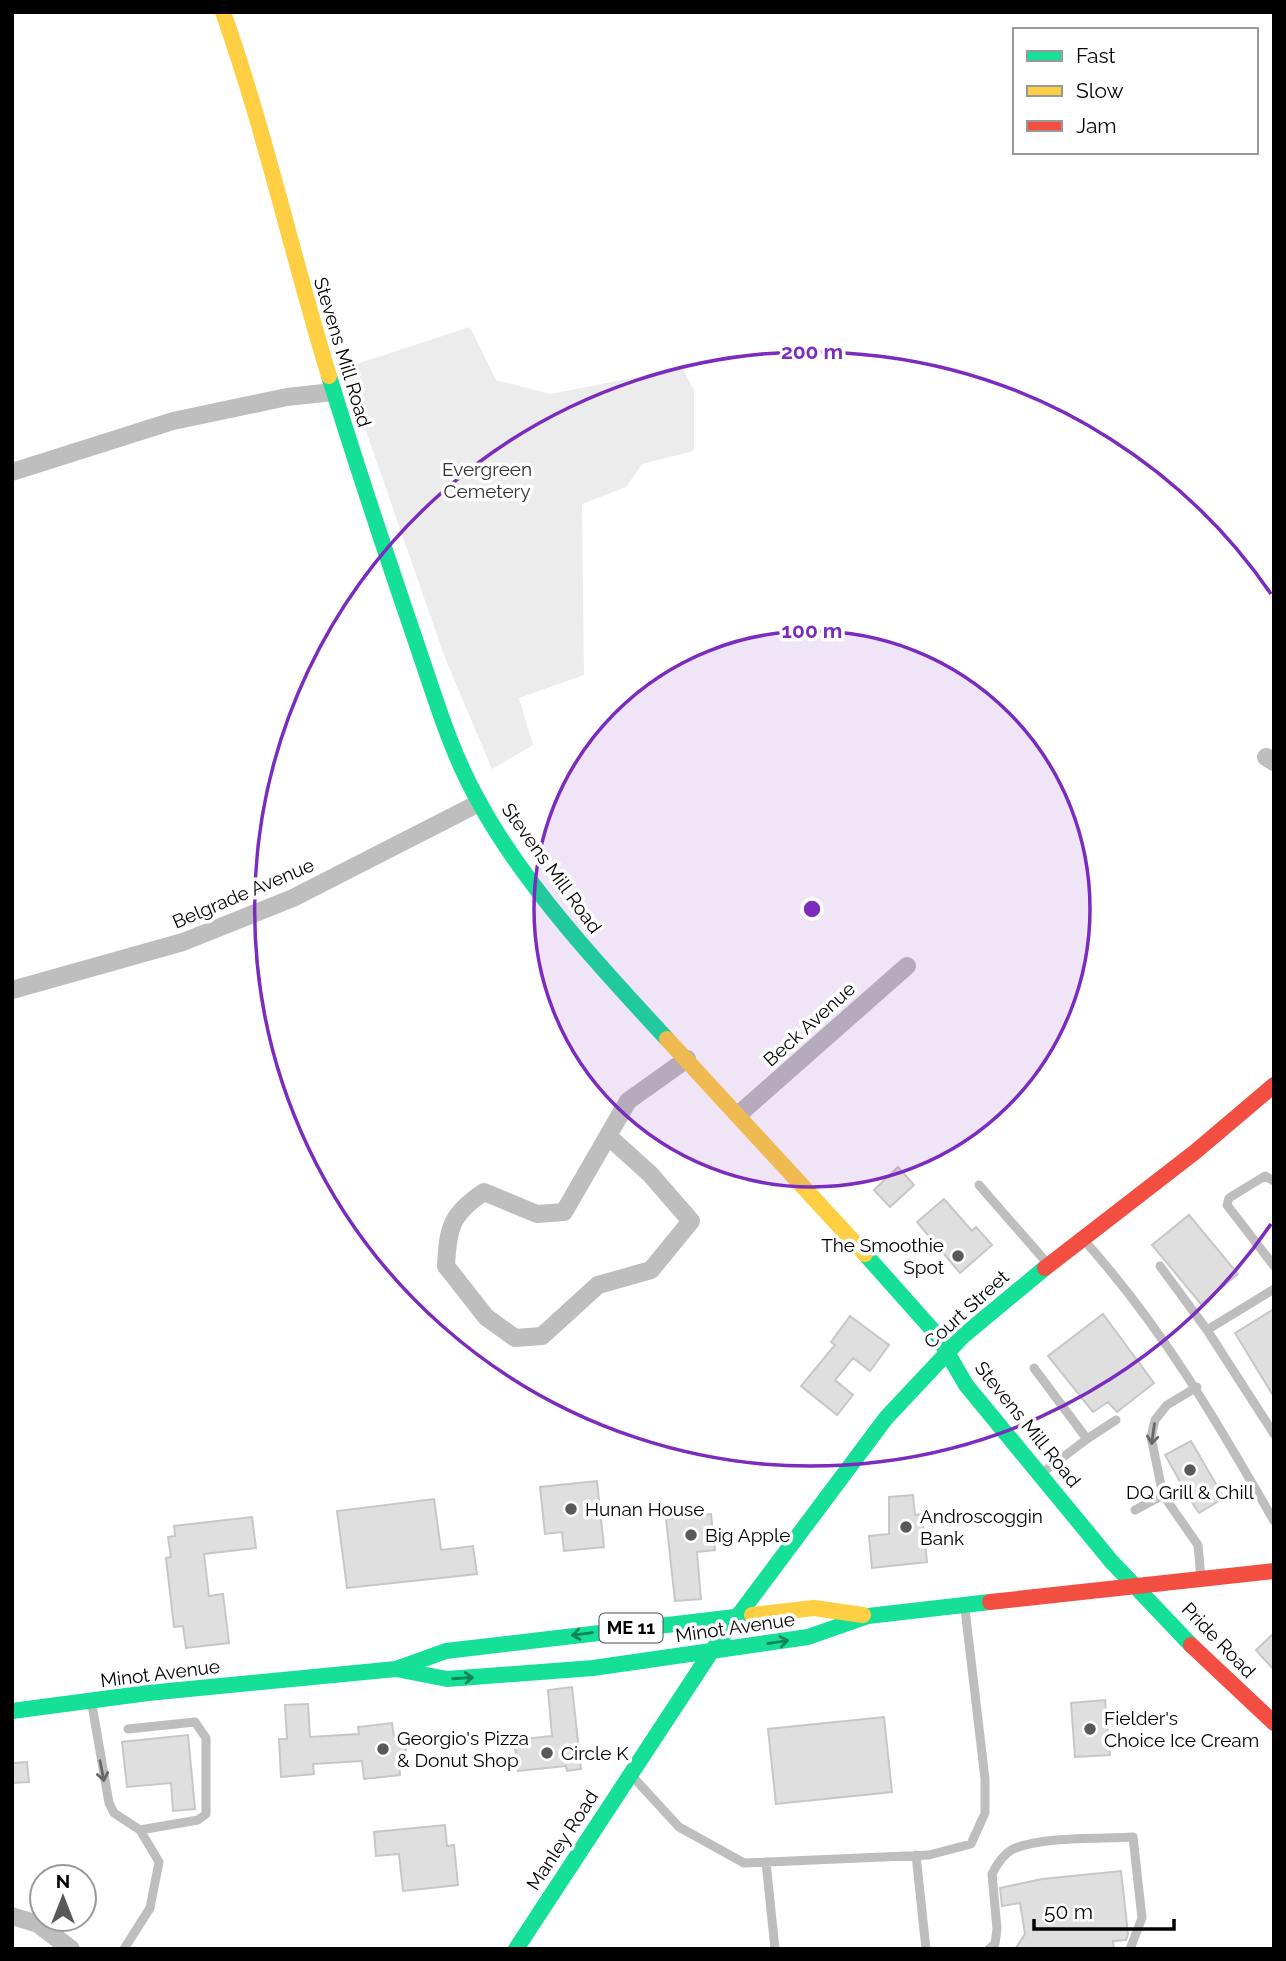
<svg xmlns="http://www.w3.org/2000/svg" width="1286" height="1961" font-family="Raleway,sans-serif">
  <style>
    .green { fill: #ececec }
    .building { fill: #dfdfdf; stroke: #c7c7c7; stroke-width: 2 }
    .lines { fill: none; stroke-linecap: round; stroke-linejoin: round }
    .lane { stroke: #bebebe; stroke-width: 9 }
    .street { stroke: #bebebe; stroke-width: 18 }
    .fast { stroke: #16e098; stroke-width: 16 }
    .slow { stroke: #ffcf43; stroke-width: 16 }
    .jam { stroke: #f24e42; stroke-width: 16 }
    .oneway { stroke: #686868 }
    .oneway2 { stroke: #0d865b }
    .ring { fill: none; stroke: #7b2cbf; stroke-width: 3.5 }
    .poi-dot { fill: #595959; stroke: #fff; stroke-width: 2.5 }
    .labels { text-anchor: middle; stroke-width: 7; stroke-linejoin: round; paint-order: stroke }
    .shield { fill: #fff; stroke: #4c4c4c; stroke-width: 2 }
    .shield-label { font-size: 18px; font-weight: bold; fill: #000 }
    .street-label { font-size: 19px; fill: #000; stroke: #fff }
    .park-label { font-size: 19px; fill: #333; stroke: #fff }
    .poi-label { font-size: 19px; fill: #000; stroke: #fff; text-anchor: start }
    .centre { fill: #7b2cbf; stroke: #fff; stroke-width: 3.5 }
    .ring-label { font-size: 21px; text-anchor: middle; font-weight: bold; fill: #7b2cbf; stroke: #fff; stroke-width: 7; stroke-linejoin: round; paint-order: stroke }
  </style>
  <rect width="100%" height="100%" fill="#fff"/>
  <path class="green" d="M470,327L496,380L551,394L682,368L694,390V451L642,464L626,487L582,504L584,675L519,698L533,745L492,769L445,658L344,368Z"/>
  <path class="building" d="M898,1167L914,1185L890,1207L874,1190Z
    M944,1199L972,1231L976,1227L992,1245L960,1273L917,1222Z
    M1189,1215L1238,1274L1201,1304L1152,1245Z
    M1274,1309V1397L1235,1333Z
    M1103,1314L1154,1383L1117,1412L1108,1402L1093,1412L1048,1356Z
    M850,1316L889,1345L870,1371L853,1358L835,1380L853,1395L837,1415L801,1386L835,1345L831,1342Z
    M1191,1441L1224,1498L1199,1513L1189,1498L1185,1500L1178,1488L1182,1485L1165,1455Z
    M597,1481L604,1547L564,1551L562,1532L545,1534L540,1487Z
    M913,1495L915,1515L922,1514L927,1562L872,1568L869,1536L889,1534V1497Z
    M434,1499L441,1550L473,1546L477,1574L347,1588L337,1511Z
    M711,1514L715,1550L697,1552L701,1599L675,1601L666,1519Z
    M252,1517L256,1548L204,1554L209,1596L223,1594L229,1643L186,1648L183,1626L174,1627L166,1558L171,1557L168,1537L175,1536L174,1526Z
    M1274,1633V1670L1256,1650Z
    M572,1687L581,1769L567,1771L566,1766L518,1771L514,1740L552,1736L548,1690Z
    M1105,1700L1110,1755L1075,1757L1071,1703Z
    M308,1704L310,1737L359,1734L358,1727L392,1723L394,1737L404,1736L407,1762L399,1763L400,1775L364,1779L362,1761L313,1764L314,1774L281,1777L279,1739H287L285,1705Z
    M884,1717L892,1792L776,1804L768,1729Z
    M188,1735L195,1809L173,1811L171,1783L127,1787L122,1742Z
    M27,1762L29,1782L12,1783V1763Z
    M445,1825L447,1846L454,1845L458,1885L403,1891L399,1854L376,1856L374,1832Z
    M1121,1871L1128,1934L1126,1940L1113,1941L1114,1949H1015L1025,1934L1020,1903L1002,1906L1000,1888L1042,1879Z"/>
  <g class="lines">
    <path class="lane" d="M1274,1181L1265,1176L1229,1198L1227,1205L1274,1266
      M979,1185L1047,1263
      M1083,1239C1162,1327 1216,1420 1274,1521
      M1160,1266L1207,1330L1274,1289
      M1207,1330L1274,1434
      M1034,1368L1087,1439L1042,1473
      M1197,1387L1167,1405L1155,1420L1151,1437L1163,1495L1198,1545L1201,1578
      M1087,1439L1116,1420
      M1135,1510L1163,1495
      M92,1705L109,1803L114,1813L140,1830L159,1862L150,1908L124,1949
      M128,1729L195,1722L206,1738V1814L198,1820L140,1830
      M633,1777L679,1827L744,1863L929,1855L971,1844L985,1813V1779L965,1609
      M916,1855L926,1949
      M766,1862L775,1949
      M989,1949L995,1944L997,1929L992,1874C997,1864 1003,1854 1013,1849C1044,1836 1099,1839 1133,1837L1142,1918L1130,1949"/>
    <path class="street" d="M12,472L173,421L287,397L333,392
      M1266,757L1274,762
      M12,990L183,942L293,898L479,803
      M739,1114L907,966
      M608,1136L650,1174L691,1221L651,1270L598,1285L542,1336L515,1338L486,1317L446,1266C448,1227 451,1214 484,1192L537,1214L564,1212L628,1101L687,1059
      M12,1916L38,1924L71,1949"/>
    <path class="fast" d="M329,376C356,464 385,551 415,639C434,694 450,751 479,802C524,885 602,969 667,1039
      M865,1254L937,1335L966,1385L1111,1561L1191,1645
      M396,1669L447,1679L593,1668L808,1637L868,1616L990,1602
      M12,1711L148,1693L396,1669L446,1651L752,1615
      M516,1949L711,1652L886,1418L963,1336L1045,1268"/>
    <path class="slow" d="M223,12C265,131 292,255 329,376
      M667,1039L865,1254
      M752,1615L814,1608L863,1615"/>
    <path class="jam" d="M1045,1268L1195,1152L1274,1085
      M990,1602L1274,1571
      M1191,1645L1274,1723"/>
  </g>
  <defs><path id="oneway-shaft" d="M-6 0H5M1.5-3L5.5 0L1.5 3" fill="none" stroke-width="1.6" stroke-linecap="round" stroke-linejoin="round" transform="scale(1.75)"/></defs>
  <g class="oneway">
    <use href="#oneway-shaft" transform="translate(1153 1434) rotate(98)"/>
    <use href="#oneway-shaft" transform="translate(102 1771) rotate(79)"/>
  </g>
  <g class="oneway2">
    <use href="#oneway-shaft" transform="translate(582 1634) rotate(173)"/>
    <use href="#oneway-shaft" transform="translate(778 1642) rotate(-9)"/>
    <use href="#oneway-shaft" transform="translate(463 1678) rotate(-4)"/>
  </g>
  <circle cx="812" cy="909" r="278" fill="#7b2cbf" fill-opacity=".12"/>
  <g class="ring">
    <circle cx="812" cy="909" r="278"/>
    <path d="M1271 1224A557 557 0 1 1 1271 594"/>
  </g>
  <g class="poi-dot">
    <circle cx="958" cy="1256" r="7"/>
    <circle cx="1190" cy="1470" r="7"/>
    <circle cx="571" cy="1509" r="7"/>
    <circle cx="906" cy="1527" r="7"/>
    <circle cx="691" cy="1535" r="7"/>
    <circle cx="1090" cy="1729" r="7"/>
    <circle cx="383" cy="1749" r="7"/>
    <circle cx="547" cy="1753" r="7"/>
  </g>
  <g class="labels">
    <rect class="shield" x="599.5" y="1613.5" width="63" height="29" rx="5"/>
    <g class="shield-label">
      <text x="631" y="1634">ME 11</text>
    </g>
    <g class="street-label">
      <text transform="translate(343 352) rotate(73)" y="7">Stevens Mill Road</text>
      <text transform="translate(552 868) rotate(54)" y="7">Stevens Mill Road</text>
      <text transform="translate(243 893) rotate(-23)" y="7">Belgrade Avenue</text>
      <text transform="translate(809 1024) rotate(-42)" y="7">Beck Avenue</text>
      <text transform="translate(966 1309) rotate(-42)" y="7">Court Street</text>
      <text transform="translate(1028 1424) rotate(51)" y="7">Stevens Mill Road</text>
      <text transform="translate(735 1627) rotate(-8)" y="7">Minot Avenue</text>
      <text transform="translate(1219 1640) rotate(46)" y="7">Pride Road</text>
      <text transform="translate(160 1673) rotate(-7)" y="7">Minot Avenue</text>
      <text transform="translate(562 1840) rotate(-57)" y="7">Manley Road</text>
    </g>
    <g class="park-label">
      <text x="487" y="476">Evergreen<tspan x="487" dy="22">Cemetery</tspan></text>
    </g>
    <g class="poi-label">
      <text x="944" y="1252" text-anchor="end">The Smoothie<tspan x="944" dy="22">Spot</tspan></text>
      <text x="1190" y="1499" text-anchor="middle">DQ Grill &amp; Chill</text>
      <text x="585" y="1516">Hunan House</text>
      <text x="920" y="1523">Androscoggin<tspan x="920" dy="22">Bank</tspan></text>
      <text x="705" y="1542">Big Apple</text>
      <text x="1104" y="1725">Fielder's<tspan x="1104" dy="22">Choice Ice Cream</tspan></text>
      <text x="397" y="1745">Georgio's Pizza<tspan x="397" dy="22">&amp; Donut Shop</tspan></text>
      <text x="561" y="1760">Circle K</text>
    </g>
  </g>
  <circle cx="812" cy="909" r="10" class="centre"/>
  <g class="ring-label">
    <text x="812" y="359">200 m</text>
    <text x="812" y="638">100 m</text>
  </g>
  <rect width="1286" height="1961" fill="none" stroke="#000000" stroke-width="28"/>
  <rect x="1013" y="28" width="245" height="126" fill="#ffffff" stroke="#999999" stroke-width="2"/>
  <rect x="1027" y="51" width="35" height="10" fill="#16e098" stroke="#999999" stroke-width="2"/>
  <text x="1076" y="63" font-size="21" fill="#000000">Fast</text>
  <rect x="1027" y="86" width="35" height="10" fill="#ffcf43" stroke="#999999" stroke-width="2"/>
  <text x="1076" y="98" font-size="21" fill="#000000">Slow</text>
  <rect x="1027" y="121" width="35" height="10" fill="#f24e42" stroke="#999999" stroke-width="2"/>
  <text x="1076" y="133" font-size="21" fill="#000000">Jam</text>
  <g transform="translate(63 1898)"><circle r="33" fill="#ffffff" stroke="#999999" stroke-width="2"/>
  <path d="M0-5L12 26L0 18L-12 26Z" fill="#595959"/>
  <text y="-10" font-size="19" font-weight="bold" text-anchor="middle" fill="#000000">N</text>
  </g>
  <path d="M1034 1919v10h140v-10" fill="none" stroke="#000000" stroke-width="3.5"/>
  <text x="1044" y="1919" font-size="21" fill="#000000" stroke="#ffffff" stroke-width="5" paint-order="stroke">50 m</text>
</svg>
